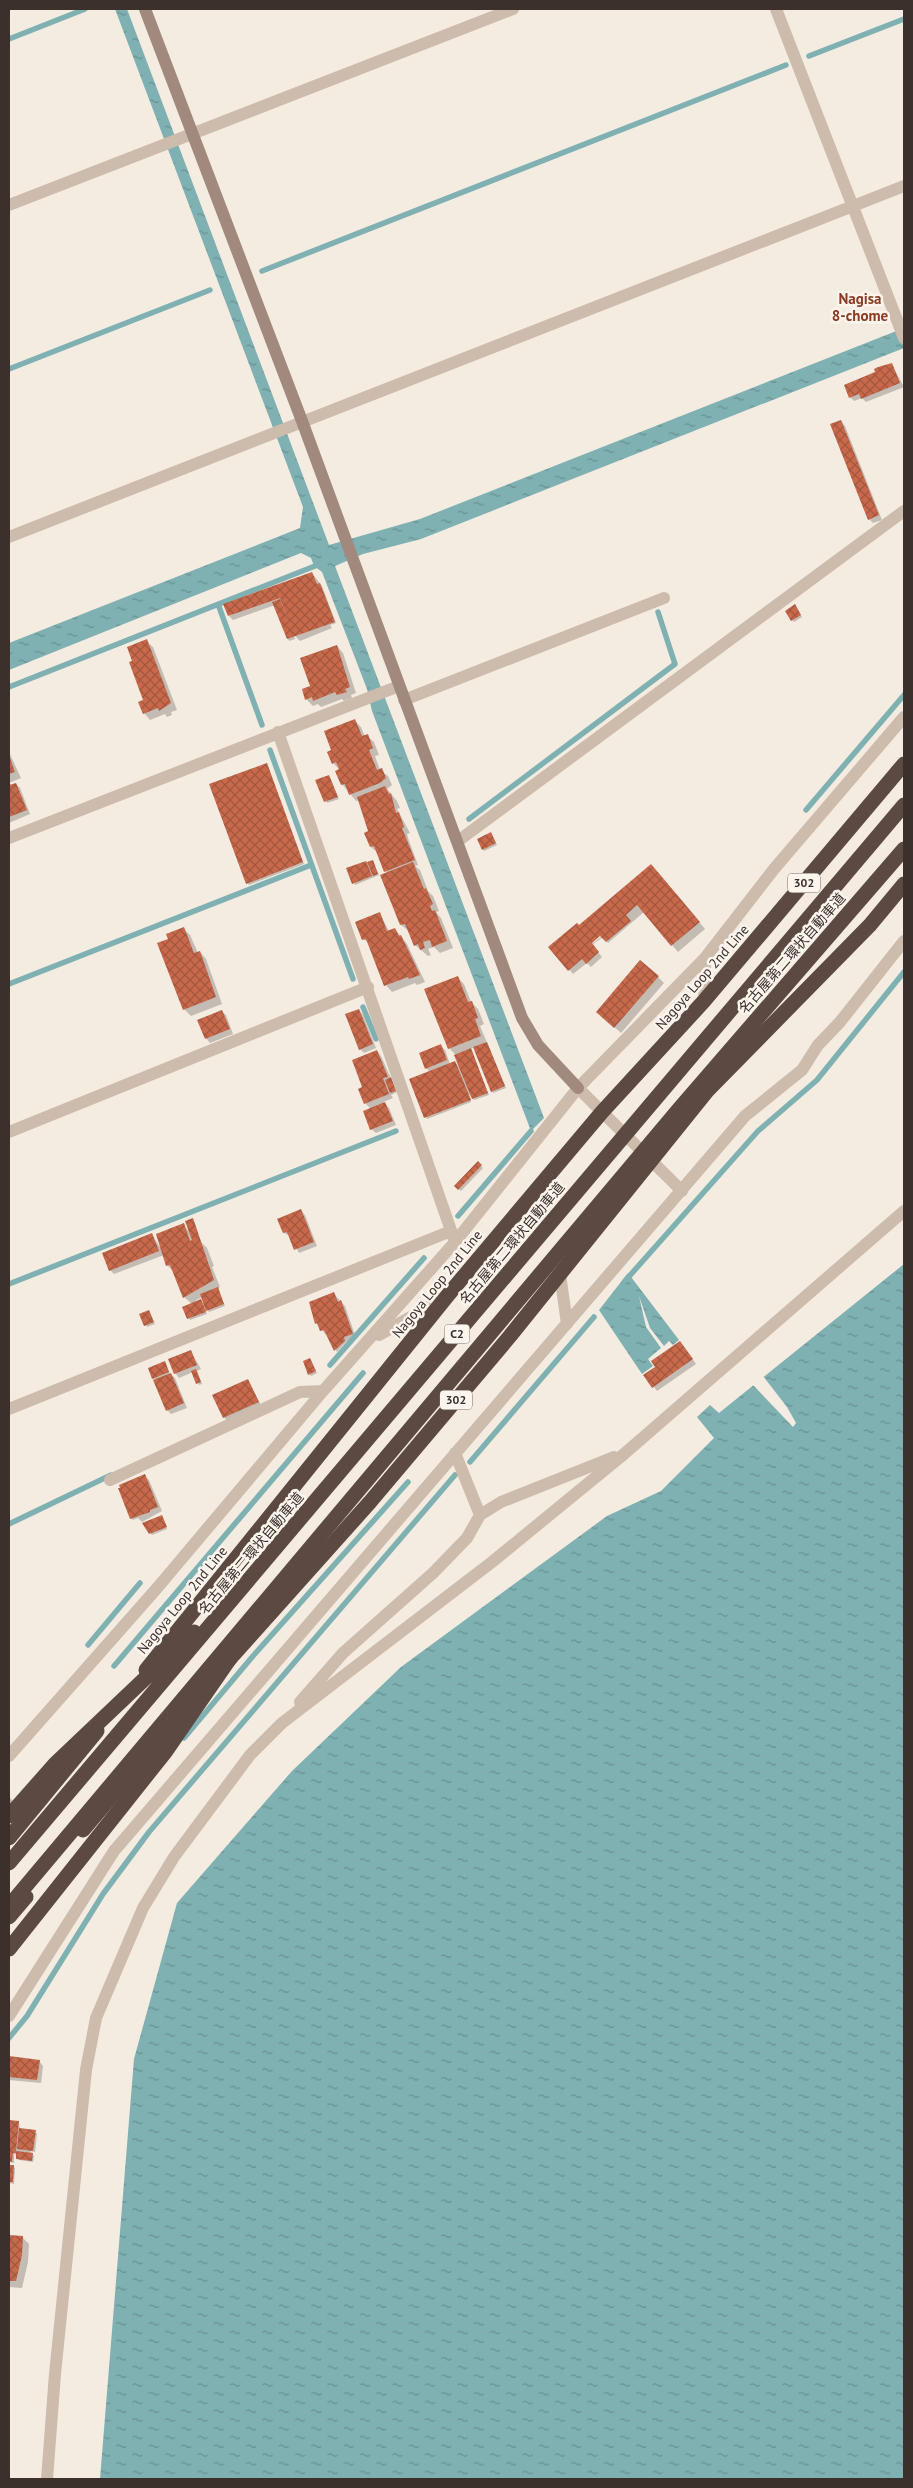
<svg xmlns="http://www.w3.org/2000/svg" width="913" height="2488" font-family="'PT Sans','Noto Sans JP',sans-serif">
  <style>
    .water { fill: url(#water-ripples) }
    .pier { fill: #f4ebe1 }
    .shadow { fill: #0003; fill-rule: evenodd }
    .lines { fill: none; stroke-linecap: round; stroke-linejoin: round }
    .stream { stroke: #7fb0b2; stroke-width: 5.5 }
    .building { fill: url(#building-cross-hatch) }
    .street { stroke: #cdbbac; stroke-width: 12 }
    .secondary { stroke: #a18a7d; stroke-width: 12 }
    .highway { stroke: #5c4a42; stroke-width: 15 }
    .highway-bridge { stroke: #5c4a42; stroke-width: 15 }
    .labels { text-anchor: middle; stroke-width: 5; stroke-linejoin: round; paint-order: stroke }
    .shield { fill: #fbf5ee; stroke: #756b66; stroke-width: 1 }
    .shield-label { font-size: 12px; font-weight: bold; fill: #3b302b }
    .street-label { font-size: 14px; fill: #3b302b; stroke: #fbf5ee }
    .neighbourhood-label { font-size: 15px; font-weight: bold; fill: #8c3b22; stroke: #fbf5ee }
  </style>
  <defs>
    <pattern id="water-ripples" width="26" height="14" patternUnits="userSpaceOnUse" patternTransform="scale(1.25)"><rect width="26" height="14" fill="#7fb0b2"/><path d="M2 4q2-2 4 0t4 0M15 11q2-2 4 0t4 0" fill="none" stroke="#699091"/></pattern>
    <pattern id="building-cross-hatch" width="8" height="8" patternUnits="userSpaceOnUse" patternTransform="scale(1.25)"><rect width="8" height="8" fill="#c8694b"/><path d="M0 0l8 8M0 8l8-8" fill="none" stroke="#a4573f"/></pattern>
  </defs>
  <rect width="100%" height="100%" fill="#f4ebe1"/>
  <path class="water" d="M115,9H127L329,545L420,519L904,328V348L421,539L363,554L335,566L544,1118L531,1131L372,711L367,689L322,572L314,566L311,558L301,553L9,670V643L300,528L303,507Z
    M904,1264V2479H100L134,2059L177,1903L292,1771L401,1667L607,1516L661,1491L714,1438L697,1417L710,1405L719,1413Z
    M628,1273L679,1340L673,1345L669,1341L664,1346L650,1328L639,1296L646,1327L661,1348L648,1359L653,1366L642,1374L599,1310Z"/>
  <path class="pier" d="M763,1376L787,1407L796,1423L793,1427L753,1385Z"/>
  <path class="shadow" d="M892,365L904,387L866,402L862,398L854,401L850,397Z
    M841,421L845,426L882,520L873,523L869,519Z
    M312,573L322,586L336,623L330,625L332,628L300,641L293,634L295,639L289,641L275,605L233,620L229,616Z
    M797,608L802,617L794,622L792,620Z
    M146,641L153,647L177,710L171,712L172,715L167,717L165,714L150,720L144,713L145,700L134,661Z
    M337,646L343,653L356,693L351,695L352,698L344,701L342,699L321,707L318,704L313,706L306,699Z
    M354,720L361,727L365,737L367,736L374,742L379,755L375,756L380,770L388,776L392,785L387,789L397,801L400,808L397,809L410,833L407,834L409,841L418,865L415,866L420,870L428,891L433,896L439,911L436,912L441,918L453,948L440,953L434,947L428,949L431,955L428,956L415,945L409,931L401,925L382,876L387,874L378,853L371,847L370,831L359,800L356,801L342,784L340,770L333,763Z
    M9,752L21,778L9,783Z
    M267,764L304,864L249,885L247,883Z
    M329,776L339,799L327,803L317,781Z
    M16,784L20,788L30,814L9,823V787Z
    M491,833L497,845L484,851L483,849Z
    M373,861L379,875L355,885L348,869Z
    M658,872L705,929L678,952L644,912L608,943L603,937L592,945L602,957L591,967L587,963L573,974L550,947L583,931ZM604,931L606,933L592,944V941Z
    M380,914L389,931L395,929L407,944L425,982L417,985L415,983L392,992L386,985L369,943L363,939Z
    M184,929L190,935L198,953L200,952L206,959L222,1004L191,1016L184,1009L170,939Z
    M457,977L464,984L471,1002L478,1009L484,1024L480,1026L506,1088L493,1093L492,1091L474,1047L470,1049L489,1095L474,1100L469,1094L471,1102L427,1119L426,1117L430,1072L426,1068L440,1045L445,1050L450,1064L455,1062L461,1068L456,1055L449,1048Z
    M658,977L664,983L621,1033L604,1018Z
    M359,1010L363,1015L376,1048L364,1053L360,1049Z
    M221,1011L226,1015L233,1034L210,1043L206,1038Z
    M377,1051L381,1056L397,1092L391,1095L393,1098L383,1102L389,1108L396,1125L376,1133L371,1129V1109L365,1103L364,1088Z
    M478,1163L483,1168L461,1191L456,1186Z
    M301,1211L305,1215L317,1246L299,1253L290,1236L284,1233Z
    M194,1221L201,1242L207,1248L214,1266L212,1267L220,1287L217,1289L225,1306L209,1312L204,1306L207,1314L190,1320L183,1308L192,1304L184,1297L175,1273L168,1266L164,1255L114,1274L110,1270L152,1235L160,1247L183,1225L190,1232ZM202,1297L206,1307L200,1301H195Z
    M334,1294L345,1306L356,1338L346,1342L337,1352L327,1334L326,1335L316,1323Z
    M149,1311L155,1324L147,1327L140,1315Z
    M684,1347L696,1364L657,1391L645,1375Z
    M191,1352L201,1369L197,1371L202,1384L199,1385L193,1372L179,1378L175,1373Z
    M310,1359L317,1373L311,1376L309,1374Z
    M165,1362L170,1374L175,1378L187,1408L171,1414L167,1410L153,1378Z
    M248,1381L262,1407L228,1422L224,1417Z
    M144,1475L149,1480L162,1511L142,1522L138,1518L133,1520L131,1518Z
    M163,1518L167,1529L152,1535L150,1533Z
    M9,1797L18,1806L9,1816Z
    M9,2058L39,2061L43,2066L41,2083L9,2080Z
    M9,2121L19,2122L20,2130L37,2133L35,2152L30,2151L34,2156L33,2162L19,2160L17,2155L14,2154V2163L9,2162Z
    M9,2166L15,2168L14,2184L9,2183Z
    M9,2237H22L29,2244L28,2262L22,2288L9,2287Z"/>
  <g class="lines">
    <path class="stream" d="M9,39L85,9
      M809,56L904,19
      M262,271L786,65
      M9,369L210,290
      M218,604L262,725
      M9,687L320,564
      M270,750L353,979
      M806,810L904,695
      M469,819L675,664L658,612
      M9,984L311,865
      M363,1007L376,1039
      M458,1216L531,1131
      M625,1281L758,1131L817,1080L904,972
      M9,1284L396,1131
      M330,1365L424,1258
      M470,1462L594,1317
      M9,1524L111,1475
      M88,1645L140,1583
      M114,1666L363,1373
      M184,1738L253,1656L408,1482
      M9,2038L27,2016L103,1894L149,1832L455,1475"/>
  </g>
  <path class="building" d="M892,363L900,383L861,399L859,394L849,398L844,385L875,372L874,369L878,367Z
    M841,420L879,515L868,520L830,424Z
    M312,572L317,584L320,583L335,622L287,639L272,602L280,599L290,625L280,598L228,616L223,604Z
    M795,604L801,615L791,621L785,611Z
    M147,639L171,703L159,711L158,708L143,714L138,702L143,700L129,662L132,661L127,647Z
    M337,645L350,687L345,689L347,692L337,695L335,692L313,701L312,697L305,700L302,689L310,686L300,658Z
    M355,719L362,736L368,734L373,748L369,750L377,770L382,768L386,778L380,783L349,795L345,784L341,785L335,771L339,769L336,762L332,764L327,752L331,750L324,731Z
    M9,755L15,772L9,774Z
    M267,763L303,862L246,884L209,784Z
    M329,775L338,797L324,802L315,780Z
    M16,783L27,810L9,817V785Z
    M385,786L389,794L391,793L396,813L399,812L404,827L402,828L415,860L384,872L374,846L370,847L364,833L368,831L357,797Z
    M491,832L496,843L482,850L477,839Z
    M373,860L378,874L373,876L367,862Z
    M366,861L372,876L352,884L346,868Z
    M413,862L424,889L426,888L433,904L430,906L432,911L435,910L447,941L432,947L430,940L423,942L425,948L420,950L418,944L414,946L405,924L400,925L380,875Z
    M651,864L700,922L671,946L637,905L626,915L631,921L606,942L600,936L592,943L599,952L586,964L582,959L568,971L548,947L577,923L579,925Z
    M380,912L387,931L395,928L399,936L401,935L420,975L409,979L408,977L384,986L366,939L362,940L355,922Z
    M184,927L194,953L200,951L216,997L183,1010L157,943L168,939L166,934Z
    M640,960L659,976L614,1028L596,1012Z
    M458,976L468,1002L472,1001L478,1018L475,1019L481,1036L448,1049L424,989Z
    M359,1009L373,1044L359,1050L345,1014Z
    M222,1010L230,1029L205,1039L197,1020Z
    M487,1042L505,1086L491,1092L473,1047Z
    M441,1044L447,1060L425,1069L419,1053Z
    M471,1048L488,1093L472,1099L454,1055Z
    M377,1050L388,1077L383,1078L389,1094L364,1104L358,1089L362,1087L352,1060Z
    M455,1061L471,1100L424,1118L409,1079Z
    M391,1077L396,1091L390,1093L385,1080Z
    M385,1102L393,1121L370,1130L363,1111Z
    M478,1161L482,1165L458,1190L454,1186Z
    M301,1209L314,1242L294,1250L287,1232L283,1233L277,1219Z
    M193,1218L214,1280L183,1298L170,1265L166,1266L156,1234L184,1223L190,1241L192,1240L185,1221Z
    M152,1233L159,1251L109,1271L102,1253Z
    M218,1287L224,1304L206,1311L200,1294Z
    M334,1292L338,1302L341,1300L353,1334L344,1337L345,1341L334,1351L324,1330L320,1331L317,1323L315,1324L309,1302Z
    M201,1299L206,1312L187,1319L182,1307Z
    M149,1310L154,1322L144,1326L139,1314Z
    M680,1341L693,1359L652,1388L643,1375L655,1367L651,1361Z
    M191,1350L197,1365L174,1374L168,1359Z
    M310,1358L316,1371L308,1375L303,1361Z
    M165,1361L169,1372L152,1379L148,1368Z
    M196,1369L201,1382L196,1384L191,1371Z
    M171,1373L184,1403L166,1411L153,1380Z
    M248,1379L259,1402L223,1418L212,1395Z
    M145,1474L158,1507L150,1510V1512L130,1519L118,1488H120L119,1485Z
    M162,1515L167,1527L149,1534L142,1523Z
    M9,2056L40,2060L37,2080L9,2077Z
    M9,2120L19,2121L16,2151L33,2153L32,2161L16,2159V2153H13L12,2162L9,2161Z
    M19,2128L36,2130L33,2151L17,2149Z
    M9,2165H14L13,2182H9Z
    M9,2235L23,2236L22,2255L16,2281H9Z"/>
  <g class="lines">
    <path class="street" d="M776,9L904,338
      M9,205L513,9
      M9,537L904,186
      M404,700L664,598
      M278,732L455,1242
      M9,838L399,686
      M458,841L904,511
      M704,1001L705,958
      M578,1088L682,1191
      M9,1132L368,987
      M560,1274L567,1324
      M379,1335L444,1298
      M9,1409L451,1231
      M455,1453L480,1515
      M110,1480L300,1392L323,1391
      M300,1702L343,1653L433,1573L467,1538L480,1515L501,1502L614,1457
      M9,1756L158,1587L323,1391L455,1242L578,1088L705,958L774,869L904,717
      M9,2016L114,1851L745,1116L802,1070L818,1045L840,1022L904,941
      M47,2479L55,2374L86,2070L96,2018L143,1908L174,1857L250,1755L282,1723L492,1562L624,1454L904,1211"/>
    <path class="secondary" d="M145,9L302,421L522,1018L538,1045L578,1088"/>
    <path class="highway" d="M226,1663L370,1502L510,1336L707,1091L870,925L904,884
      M146,1670L448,1295L602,1112L704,1001L904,764
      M83,1830L199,1693
      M9,1838L97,1731
      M9,1917L26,1897"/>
    <path class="highway-bridge" d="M9,1816L55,1764L194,1632
      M9,1863L904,805
      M9,1906L679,1109L904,849
      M9,1949L166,1751L233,1654"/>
  </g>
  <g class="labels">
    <g class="shield">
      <rect x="788" y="873.5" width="32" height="19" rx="4"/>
      <rect x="444.5" y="1324.5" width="25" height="19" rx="4"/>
      <rect x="440" y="1390.5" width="32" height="19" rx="4"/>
    </g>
    <g class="shield-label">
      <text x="804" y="887">302</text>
      <text x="457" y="1338">C2</text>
      <text x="456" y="1404">302</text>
    </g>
    <g class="street-label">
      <text transform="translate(792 953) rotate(-49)" y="5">名古屋第二環状自動車道</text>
      <text transform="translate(702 977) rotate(-49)" y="5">Nagoya Loop 2nd Line</text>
      <text transform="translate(512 1243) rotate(-50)" y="5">名古屋第二環状自動車道</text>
      <text transform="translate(437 1284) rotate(-51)" y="5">Nagoya Loop 2nd Line</text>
      <text transform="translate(251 1553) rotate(-50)" y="5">名古屋第二環状自動車道</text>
      <text transform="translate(182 1600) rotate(-51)" y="5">Nagoya Loop 2nd Line</text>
    </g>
    <g class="neighbourhood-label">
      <text x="860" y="304">Nagisa<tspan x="860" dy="17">8-chome</tspan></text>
    </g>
  </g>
  <rect width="913" height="2488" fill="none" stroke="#3b302b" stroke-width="20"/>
</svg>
